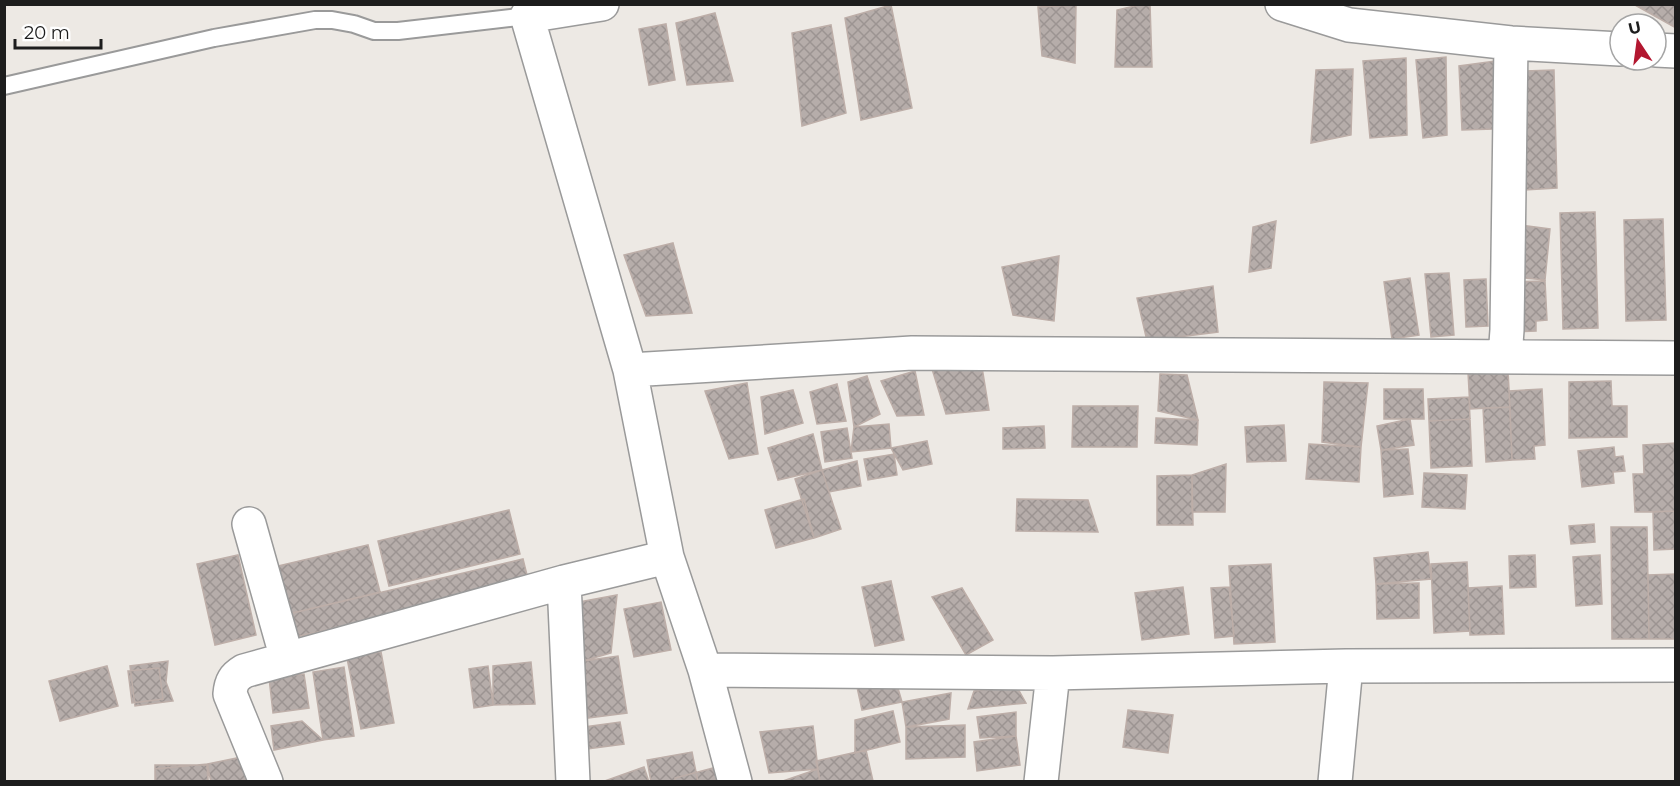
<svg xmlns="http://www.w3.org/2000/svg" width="1680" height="786" font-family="Montserrat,sans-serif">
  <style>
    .building { fill: url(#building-cross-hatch); stroke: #bdaea8; stroke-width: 1.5 }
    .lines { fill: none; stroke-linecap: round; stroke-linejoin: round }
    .service-casing { stroke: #9a9a9a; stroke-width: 20 }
    .minor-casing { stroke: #9a9a9a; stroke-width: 36 }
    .service { stroke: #fff; stroke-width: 16 }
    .minor { stroke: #fff; stroke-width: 33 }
  </style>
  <defs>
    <pattern id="building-cross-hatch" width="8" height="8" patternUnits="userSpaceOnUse" patternTransform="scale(1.5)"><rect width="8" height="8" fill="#b6adaa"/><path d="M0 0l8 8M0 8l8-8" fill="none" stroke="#9c9492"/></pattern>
  </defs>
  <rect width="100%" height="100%" fill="#ede9e4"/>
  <path class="building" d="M1143,4H1150L1152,67H1115L1117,10Z
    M1676,4V28L1635,5V4Z
    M891,5L912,108L861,120L845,18Z
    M1076,5L1075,63L1042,56L1038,7Z
    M715,13L733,81L687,85L676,23Z
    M666,24L675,80L649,85L639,29Z
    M831,25L846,113L802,126L792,33Z
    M1446,57L1447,135L1423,138L1416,60Z
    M1406,58L1407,135L1370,138L1363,61Z
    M1495,61L1494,129L1462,130L1459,66Z
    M1353,69L1351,135L1311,143L1316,70Z
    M1554,70L1557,188L1523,190L1522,71Z
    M1595,212L1598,328L1563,329L1560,213Z
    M1663,219L1666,320L1626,321L1624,220Z
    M1276,221L1271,268L1249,272L1253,227Z
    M1520,225L1550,229L1545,280L1515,277Z
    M673,243L692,313L646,316L624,255Z
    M1059,256L1054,321L1013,315L1002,267Z
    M1449,273L1454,335L1431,337L1425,274Z
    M1410,278L1419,335L1392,339L1384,282Z
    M1486,279L1488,326L1466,327L1464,280Z
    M1545,281L1547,320L1536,321V331L1512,332L1511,282Z
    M1213,286L1218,332L1147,341L1137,298Z
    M982,367L989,410L946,414L932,369Z
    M915,371L924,415L897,416L881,381Z
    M1508,371L1510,407L1470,409L1468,372Z
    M1160,374L1187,375L1198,420L1158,411Z
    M867,376L880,414L854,427L848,382Z
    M1611,381L1612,406H1627V437L1569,438V382Z
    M1324,382L1368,383L1361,447L1322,442Z
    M747,383L758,454L729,459L705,391Z
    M837,384L846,421L817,424L810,392Z
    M1384,389H1423L1424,419H1384Z
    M1542,389L1545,445L1534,446L1535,459L1512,460L1509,391Z
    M793,390L803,423L765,434L761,397Z
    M1469,397L1470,419L1429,421L1428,399Z
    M1073,406H1138L1137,447H1072Z
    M1510,407L1512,460L1486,462L1483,408Z
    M1156,418L1198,420L1197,445L1155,443Z
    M1410,419L1414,445L1381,450L1377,426Z
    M1470,419L1472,466L1431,468L1429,421Z
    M889,424L891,448L851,452L854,427Z
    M1284,425L1286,461L1247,462L1245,427Z
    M1044,426L1045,448L1003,449V428Z
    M847,428L852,458L825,462L821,432Z
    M813,434L822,470L778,480L768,448Z
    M927,441L932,464L903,470L891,448Z
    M1676,443V511L1635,512L1633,474H1644L1643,445Z
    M1309,444L1361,447L1359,482L1306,479Z
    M1614,447L1615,457L1623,456L1625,471L1613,472L1614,483L1582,487L1578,451Z
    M1408,449L1413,494L1384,497L1381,450Z
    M894,454L897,475L868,480L864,459Z
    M857,461L861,486L829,492L822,470Z
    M1226,464L1225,512H1192V475Z
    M822,470L841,529L814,538L795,479Z
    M1424,473L1467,475L1465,509L1422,507Z
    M1192,475L1193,525H1157V476Z
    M804,499L814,538L776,548L765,510Z
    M1017,499L1088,500L1098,532L1016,531Z
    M509,510L520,554L389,586L378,541Z
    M1676,511V549L1654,550L1653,512Z
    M1594,524L1595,542L1571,544L1569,526Z
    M1611,527H1647L1649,639H1612Z
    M368,545L380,592L276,617L265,569Z
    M1428,552L1431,579L1376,584L1374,558Z
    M238,555L256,635L215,645L197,564Z
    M1535,555L1536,587L1510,588L1509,556Z
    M1600,555L1602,604L1576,606L1573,557Z
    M523,559L529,583L283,640L276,617Z
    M1467,562L1470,631L1434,633L1431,564Z
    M1271,564L1275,642L1234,644L1229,566Z
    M1676,574V639H1649L1648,575Z
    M891,581L904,640L875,646L862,587Z
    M1419,583V618L1377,619L1376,584Z
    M1502,586L1504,634L1470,635L1468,588Z
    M1183,587L1189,634L1142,640L1135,593Z
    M1229,587L1234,636L1215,638L1211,588Z
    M962,588L993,640L966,655L932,597Z
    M617,595L611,653L583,661L573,603Z
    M661,602L671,650L634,657L624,609Z
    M381,652L394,723L361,729L347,658Z
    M618,656L627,713L581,719L578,680L586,678L583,661Z
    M168,661L166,682L173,701L135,706L130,666Z
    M531,662L535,704L493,705V666Z
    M107,666L118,706L60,721L49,681Z
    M488,666L493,705L474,708L469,669Z
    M344,667L354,736L323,740L313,672Z
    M159,668L163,699L132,703L128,671Z
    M304,674L309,708L273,713L269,678Z
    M895,678L902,702L862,710L857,687Z
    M1017,687L1026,703L968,709L974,691Z
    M951,693L949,719L906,727L902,702Z
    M1128,710L1173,715L1168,753L1123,747Z
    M893,711L900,742L855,753V720Z
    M1016,712V736L980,738L977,717Z
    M302,721L323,740L274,750L271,726Z
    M620,722L624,744L580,750L577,728Z
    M965,725V757L906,759V727Z
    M813,726L818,769L769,773L760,732Z
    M1016,736L1020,765L977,771L974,742Z
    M866,750L873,781L820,782L816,761Z
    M692,752L698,782H651L647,760Z
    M242,757L247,782H211L207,764Z
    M207,764L208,782H156L155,769Z
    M155,765H208V782H155Z
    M644,767L649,782H602Z
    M717,767L721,782H676L675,778Z
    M818,769L820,782H780Z"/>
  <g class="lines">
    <g class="service-casing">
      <path id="service" d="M4,86L214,38L315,20H332L354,24L374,31H398L527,16"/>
    </g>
    <g class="minor-casing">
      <path id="minor" d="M602,4L527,16L630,370L667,557L705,670L735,782
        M1282,4L1349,25L1511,43L1620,49
        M1656,50L1676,51
        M1505,357L1507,330L1511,43
        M630,370L912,353L1676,358
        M249,524L287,659
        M705,670L1053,673L1346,666L1676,665
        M266,782L230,694C231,682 234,677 244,671L564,582
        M573,782L564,582L667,557
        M1041,782L1053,673
        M1335,782L1346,666"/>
    </g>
    <use href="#service" class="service"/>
    <use href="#minor" class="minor"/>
  </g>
  <rect width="1680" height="786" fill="none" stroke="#1d1d1d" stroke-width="12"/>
  <g transform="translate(1638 42) rotate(347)"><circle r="28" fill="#ffffff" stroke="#a5a5a5" stroke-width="1.5"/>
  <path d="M0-4.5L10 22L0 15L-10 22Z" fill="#b31730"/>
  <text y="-9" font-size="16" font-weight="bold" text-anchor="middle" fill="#1d1d1d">U</text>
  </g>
  <path d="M15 39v9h86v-9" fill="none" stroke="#1d1d1d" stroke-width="3"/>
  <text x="24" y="39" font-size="18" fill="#1d1d1d" stroke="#ffffff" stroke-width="4.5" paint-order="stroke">20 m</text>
</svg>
